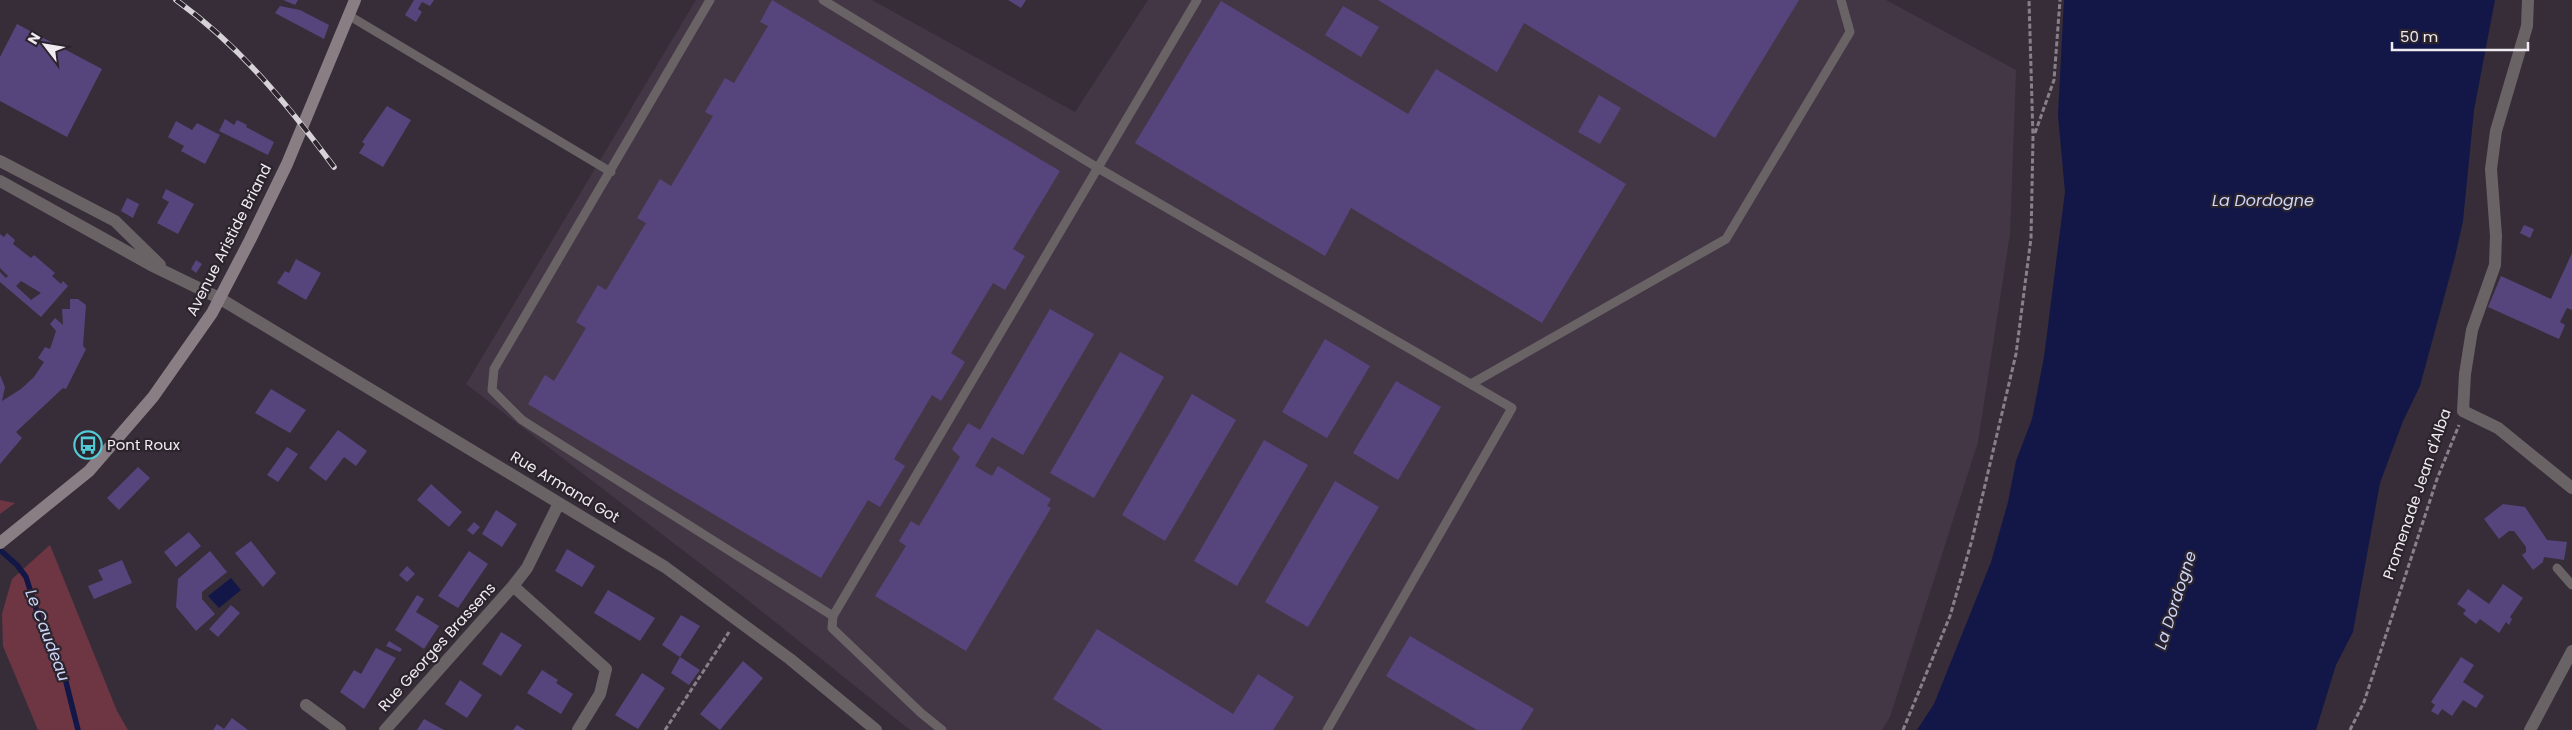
<svg xmlns="http://www.w3.org/2000/svg" width="2572" height="730" font-family="Poppins,sans-serif">
  <style>
    .built { fill: #433746 }
    .green { fill: #6e3643 }
    .water { fill: #131748 }
    .lines { fill: none; stroke-linecap: round; stroke-linejoin: round }
    .stream { stroke: #131748; stroke-width: 5.5 }
    .building { fill: #56457c; fill-rule: evenodd }
    .path { stroke: #888089; stroke-width: 3; stroke-dasharray: 5 2.5; stroke-linecap: butt }
    .service { stroke: #696366; stroke-width: 9 }
    .minor { stroke: #696366; stroke-width: 12 }
    .secondary { stroke: #887e84; stroke-width: 12 }
    .rail-casing { stroke: #d7d1d8; stroke-width: 5.5 }
    .rail { stroke: #2c242d; stroke-width: 4; stroke-dasharray: 11; stroke-linecap: butt }
    .labels { text-anchor: middle; stroke-width: 4.5; stroke-linejoin: round; paint-order: stroke }
    .street-label { font-size: 15px; fill: #f0eaf1; stroke: #2c242d }
    .poi-label { font-size: 15px; fill: #f0eaf1; stroke: #2c242d; text-anchor: start }
    .water-label { font-size: 16px; font-style: italic; fill: #ccd6f8; stroke: #2c242d }
  </style>
  <rect width="100%" height="100%" fill="#362d38"/>
  <path class="built" d="M696,0H872L1075,112L1148,0H1886L2016,70L2010,234L1978,442L1890,717L1882,730H910L740,594L466,384Z"/>
  <path class="green" d="M0,500L15,503L0,514Z
    M50,545L117,711L128,730H38L3,646L2,614L12,579Z"/>
  <path class="water" d="M2064,0H2495L2474,110L2463,221L2455,257L2420,386L2403,421L2380,483L2353,632L2336,665L2316,730H1917L1934,704L1991,562L2008,502L2016,461L2032,419L2044,357L2065,192L2058,115Z
    M231,578L241,590L219,608L208,596Z"/>
  <g class="lines">
    <path class="stream" d="M0,550L17,565L26,577L40,621L66,682L78,730"/>
  </g>
  <path class="building" d="M283,0H298L295,5Z
    M414,0H434L430,6L422,2L418,9L422,12L416,22L405,15Z
    M772,0L1060,171L1013,249L1025,256L1005,290L993,283L951,353L965,362L941,401L932,395L894,459L905,466L880,507L868,500L821,578L528,404L545,375L554,381L586,328L576,322L598,285L606,290L646,223L637,218L660,179L671,186L713,116L705,112L725,78L734,83L768,26L760,22Z
    M1008,0H1026L1021,8Z
    M1378,0H1799L1715,138L1524,23L1497,72Z
    M1221,1L1408,114L1436,69L1626,184L1542,323L1351,208L1325,256L1135,143Z
    M280,6L300,10L329,25L324,39L275,13Z
    M1343,6L1379,27L1361,57L1325,35Z
    M17,24L102,69L67,137L0,101V57Z
    M1599,95L1621,108L1600,144L1578,132Z
    M387,106L411,120L383,167L359,153L365,144L362,142Z
    M225,119L234,125L237,120L247,125L246,127L274,142L268,155L219,131Z
    M176,121L192,130L197,123L220,135L205,164L181,151L184,146L168,137Z
    M166,189L194,204L178,234L157,223L169,202L162,198Z
    M127,198L139,204L133,218L121,211Z
    M2524,225L2534,229L2530,238L2520,233Z
    M7,233L15,240L13,244L31,258L34,255L55,273L52,276L61,284L63,281L68,286L41,317L0,282V272L6,278L8,276L0,268V234L4,237ZM21,281L41,293L31,300L16,286Z
    M2572,253V310L2567,308L2560,322L2565,325L2559,339L2488,307L2501,276L2551,299Z
    M296,259L321,273L306,300L277,283L285,271L289,273Z
    M196,260L202,264L196,273L191,269Z
    M70,299H78L86,305L83,346L86,349L66,389L63,388L16,432L22,438L0,464V375L5,387L2,401L21,389L34,377L44,362L38,358L45,347L50,349L56,331L50,324L55,318L63,325L62,309H70Z
    M1050,309L1094,334L1023,455L992,437L975,466L992,476L998,466L1051,499L1047,506L1051,508L966,651L875,596L906,546L899,541L911,521L919,526L960,457L952,449L968,423L980,430Z
    M1325,339L1370,366L1327,438L1282,412Z
    M1120,352L1164,377L1094,498L1050,473Z
    M1396,381L1441,407L1398,480L1353,453Z
    M271,389L306,410L290,433L255,413Z
    M1192,394L1236,420L1165,541L1122,515Z
    M338,430L367,451L356,466L344,457L326,481L309,468Z
    M1264,440L1308,465L1237,586L1194,561Z
    M86,442L90,445L83,452L80,449Z
    M287,447L298,454L278,482L267,475Z
    M138,467L150,478L119,510L107,498Z
    M1335,481L1379,507L1308,627L1265,602Z
    M431,484L462,512L449,527L417,500Z
    M2503,504L2525,507L2547,540L2567,542L2564,560L2544,557L2543,562L2533,570L2522,555L2526,552V547L2514,531H2509L2499,539L2484,519Z
    M496,510L517,524L502,547L482,534Z
    M474,522L480,527L473,535L467,530Z
    M189,532L201,546L176,567L164,552Z
    M251,541L276,573L263,587L235,553Z
    M567,549L595,566L582,587L555,571Z
    M210,551L227,572L202,592V599L215,614L196,631L176,607L178,579Z
    M469,551L488,564L458,608L438,596Z
    M122,560L132,583L94,599L88,586L103,580L98,570Z
    M407,566L415,574L407,582L399,575Z
    M2503,584L2523,598L2510,617L2512,619L2509,625L2506,622L2499,633L2480,619L2476,624L2463,614L2466,610L2457,604L2468,589L2489,604Z
    M608,590L655,618L640,641L594,613Z
    M417,595L424,599L416,612L439,626L424,649L395,630Z
    M231,605L240,613L218,637L209,629Z
    M681,615L700,626L680,657L662,645Z
    M1097,629L1233,714L1258,674L1294,697L1273,730H1103L1053,699Z
    M501,632L522,645L501,676L482,664Z
    M1410,636L1534,709L1521,730H1477L1386,676Z
    M389,641L402,649L400,652L386,646Z
    M376,648L396,658L364,709L340,692L354,670L361,674Z
    M680,657L700,670L689,685L671,673Z
    M2461,657L2474,665L2463,682L2484,696L2476,708L2463,700L2452,716L2442,709L2438,715L2431,711L2435,705L2431,702Z
    M743,661L763,678L720,730L700,714Z
    M542,670L558,680L556,683L573,694L561,714L527,693Z
    M642,673L665,688L638,729L615,715Z
    M460,680L482,695L467,718L445,704Z
    M232,718L248,730H213L217,724L224,729Z
    M424,719L444,730H417Z
    M517,725L525,730H513Z"/>
  <g class="lines">
    <path class="path" d="M2035,133L2054,80L2060,0
      M665,730L729,632
      M1903,730L1950,616L1972,540L2016,354L2031,238L2033,137L2029,0
      M2350,730L2364,702L2437,479L2459,425"/>
    <path class="service" d="M710,0L494,369L492,390L522,420L833,616L832,628L921,713L942,730
      M823,0L1098,168L1512,408L1327,730
      M348,15L611,172
      M1471,384L1726,239L1850,32L1841,0
      M2557,568L2572,585
      M833,616L1197,0"/>
    <path class="minor" d="M2528,0L2527,26L2496,131L2491,169L2496,236L2495,265L2472,330L2465,374L2463,411L2498,428L2572,488
      M0,161L115,221L160,265
      M0,181L151,265L219,298L665,567L790,659L876,730
      M513,586L606,669L600,694L578,730
      M306,705L340,730
      M385,730L513,586L527,568L559,503
      M2530,730L2572,651"/>
    <path class="secondary" d="M0,543L89,471L153,397L212,313L250,240L287,164L355,0"/>
    <g class="rail-casing">
      <path id="rail" d="M176,0C240,46 288,105 334,167"/>
    </g>
    <use href="#rail" class="rail"/>
  </g>
  <defs>
    <g id="bus-ring" transform="scale(1.4375)"><circle r="9.5" fill="#2c242d" stroke="#52cbd7" stroke-width="1.5"/><path d="M-5-6H5V4H4V6H2V4H-2V6H-4V4H-5ZM-3.5-4V0h7V-4ZM-3.5 1.2v1.5H-2V1.2ZM2 1.2v1.5H3.5V1.2Z" fill="#52cbd7"/></g>
  </defs>
  <g fill-rule="evenodd">
    <use href="#bus-ring" x="88" y="445"/>
  </g>
  <g class="labels">
    <g class="street-label">
      <text transform="translate(229 240) rotate(-63)" y="5">Avenue Aristide Briand</text>
      <text transform="translate(565 487) rotate(31)" y="5">Rue Armand Got</text>
      <text transform="translate(2417 494) rotate(-71)" y="5">Promenade Jean d'Alba</text>
      <text transform="translate(437 647) rotate(-48)" y="5">Rue Georges Brassens</text>
    </g>
    <g class="poi-label">
      <text x="107" y="450">Pont Roux</text>
    </g>
    <g class="water-label">
      <text x="2263" y="206">La Dordogne</text>
      <text transform="translate(2175 600) rotate(-72)" y="6">La Dordogne</text>
      <text transform="translate(48 635) rotate(69)" y="6">Le Caudeau</text>
    </g>
  </g>
  <g transform="translate(45 45) rotate(301)" stroke="#2c242d" stroke-width="4" paint-order="stroke">
  <path d="M0-4L9 19L0 12L-9 19Z" fill="#f0eaf1"/>
  <text y="-8" font-size="14" font-weight="bold" text-anchor="middle" fill="#f0eaf1">N</text>
  </g>
  <path d="M2392 42v8h136v-8" fill="none" stroke="#f0eaf1" stroke-width="2.5"/>
  <text x="2400" y="42" font-size="15" fill="#f0eaf1" stroke="#2c242d" stroke-width="4" paint-order="stroke">50 m</text>
</svg>
